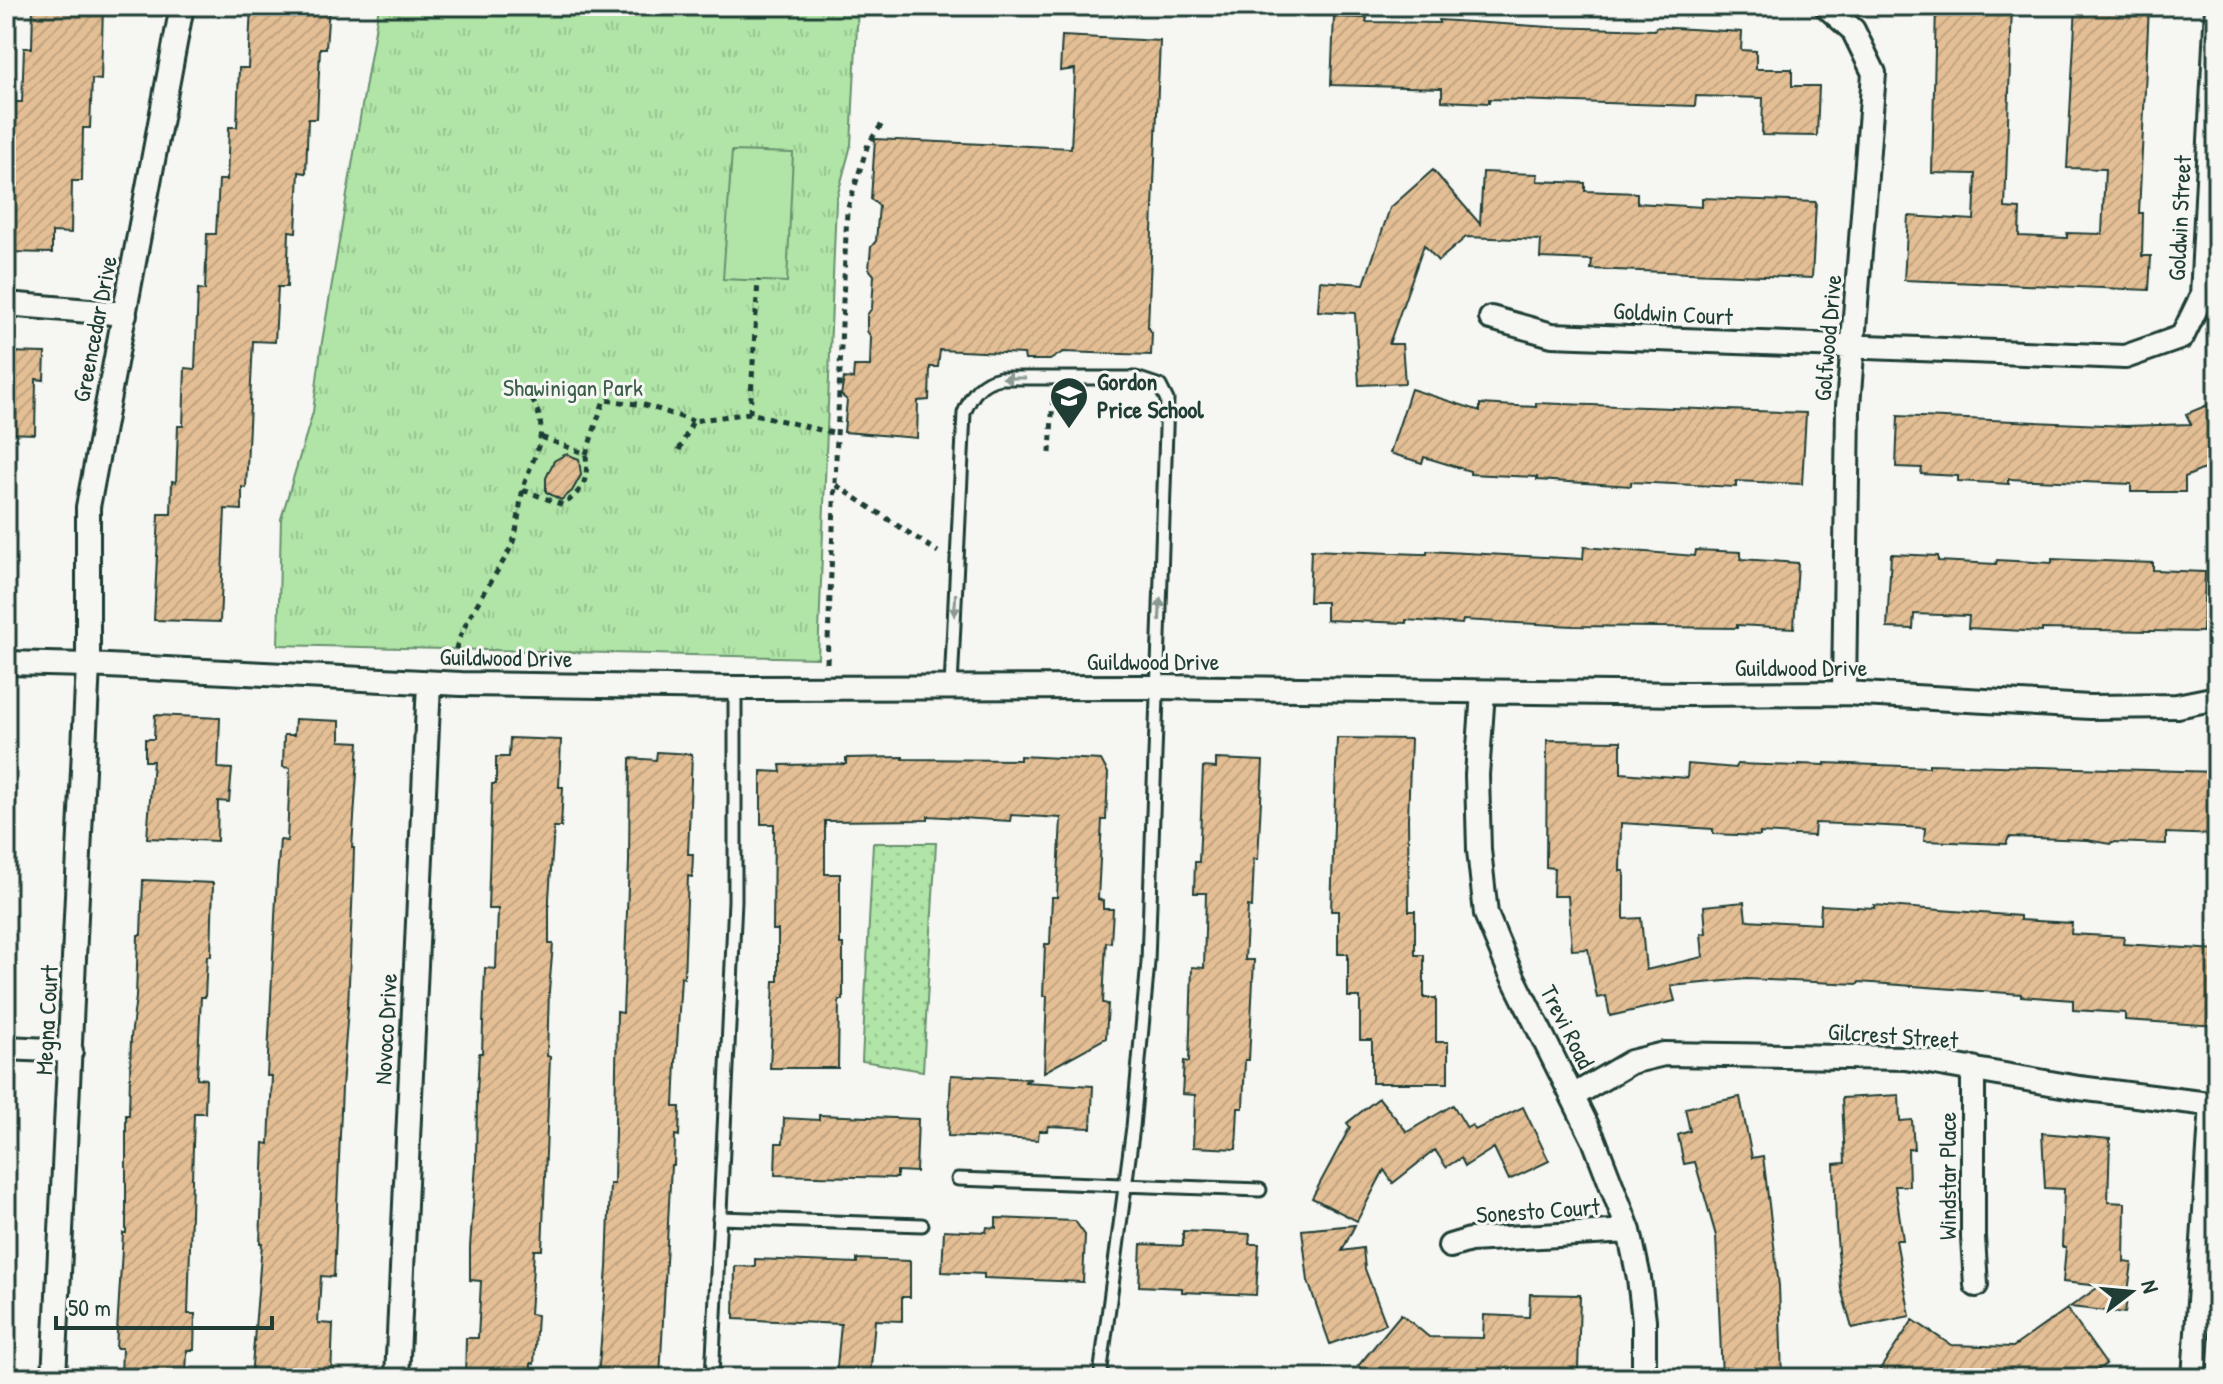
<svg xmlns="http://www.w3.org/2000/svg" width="2223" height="1384" font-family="'Patrick Hand',sans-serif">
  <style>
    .grass { fill: url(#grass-dots); stroke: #68916e; stroke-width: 2 }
    .park { fill: url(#park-tufts); stroke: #68916e; stroke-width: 2 }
    .garden { fill: #b0e5a7; stroke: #68916e; stroke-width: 2 }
    .building { fill: url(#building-hatch); stroke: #1f3d34; stroke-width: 2 }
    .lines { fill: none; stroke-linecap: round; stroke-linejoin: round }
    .lane-casing { stroke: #1f3d34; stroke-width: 17 }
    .street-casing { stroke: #1f3d34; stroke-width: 28 }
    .path { stroke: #1f3d34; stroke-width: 5; stroke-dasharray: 6 6; stroke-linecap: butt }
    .lane { stroke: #f6f6f2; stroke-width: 11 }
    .street { stroke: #f6f6f2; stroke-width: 22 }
    .oneway { fill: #8a9a93 }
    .labels { text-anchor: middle; stroke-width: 6; stroke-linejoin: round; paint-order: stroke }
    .street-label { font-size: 24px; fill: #1f3d34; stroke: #f6f6f2 }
    .poi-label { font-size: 24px; font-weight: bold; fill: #1f3d34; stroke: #f6f6f2; text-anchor: start }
    .park-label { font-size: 24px; fill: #3c5f4b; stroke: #f6f6f2 }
  </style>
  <defs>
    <pattern id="grass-dots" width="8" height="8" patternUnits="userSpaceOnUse" patternTransform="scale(2)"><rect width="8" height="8" fill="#b0e5a7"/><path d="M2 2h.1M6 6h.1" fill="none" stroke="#97c590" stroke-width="1.8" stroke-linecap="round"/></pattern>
    <pattern id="park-tufts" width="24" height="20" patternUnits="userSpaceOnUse" patternTransform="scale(2)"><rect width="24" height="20" fill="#b0e5a7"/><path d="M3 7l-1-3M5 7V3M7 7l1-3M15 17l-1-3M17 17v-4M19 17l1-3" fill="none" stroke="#97c590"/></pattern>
    <pattern id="building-hatch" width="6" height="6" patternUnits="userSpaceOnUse" patternTransform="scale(2)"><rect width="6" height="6" fill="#e4bf95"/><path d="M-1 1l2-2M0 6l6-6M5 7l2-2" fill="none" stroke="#c3a581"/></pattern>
  </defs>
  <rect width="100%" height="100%" fill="#f6f6f2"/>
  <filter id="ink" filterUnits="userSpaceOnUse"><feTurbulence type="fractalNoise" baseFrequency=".0125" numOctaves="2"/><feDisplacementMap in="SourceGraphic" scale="16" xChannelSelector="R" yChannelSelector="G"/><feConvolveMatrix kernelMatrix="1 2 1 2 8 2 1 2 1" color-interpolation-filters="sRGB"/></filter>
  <g filter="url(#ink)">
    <path class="grass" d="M873,843H936L923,1071L862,1061Z"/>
    <path class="park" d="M379,6H858L851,145L836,201L818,658L278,645L281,519L313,412L321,348Z"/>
    <path class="garden" d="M732,151L793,153L787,282L723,279Z"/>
    <path class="building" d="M33,6H103L101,80L92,79L90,128H83L82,181H72L71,233L52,232V253L6,252V154H14L15,102H22L24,48H32Z
      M251,6H329L326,48H320L317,119H308L306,173L299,172L296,232L289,231L287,287H278L275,342L253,341L246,488L242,487V510L225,509L220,622L154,620L159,514H171L172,481L176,482L178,426H183L185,368L195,369L198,289L205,290L207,234H216L219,180H227L229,127H237L239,68H248Z
      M1936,6H2012L2005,208L2020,209L2019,236L2067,238V233L2102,234L2105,169L2067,168L2076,6H2149L2139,213H2143L2142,256H2151L2149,290L1904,280L1908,216L1974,220L1976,174L1932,173Z
      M1334,17L1367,18L1366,22L1439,23V20L1550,27L1655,30L1656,27L1742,32L1741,50L1756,51V69H1792V86H1819L1817,136L1762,135L1763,98L1696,96L1695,106L1489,99V103L1442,101V88L1331,85Z
      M1062,36L1160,41L1148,327L1152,333L1151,355L1063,352L1050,360H1025L1024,354L940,350L938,367H930L929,400L918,401L917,438L844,432L847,400L841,395L844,378L853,379L854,366H870L871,337L867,331V315L872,308L874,275L869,269L871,247L876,241L879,206L871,199L875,139L1071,148L1075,69L1060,71Z
      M1433,170L1480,224L1483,172L1538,174L1537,181L1585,183V191L1637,193V203L1702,207V198L1816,202L1812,278L1591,269L1592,260L1540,258L1541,240L1466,237L1438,261L1424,245L1389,344H1402L1405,383L1359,385L1355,313L1318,311L1320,281L1364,284L1390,208Z
      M6,352L45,353L44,380L36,379L35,434L6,433Z
      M1411,389L1480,411V404L1536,407V403L1806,413L1802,484L1736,481V487L1631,482V486L1585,483L1537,480V477L1470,474V471L1424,457L1422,463L1390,453Z
      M2217,401V485L2209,467L2185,477V492H2131V484L2009,479V484L1958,481V476L1921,474L1922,468L1896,467L1898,416L2126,426L2191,424L2186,414Z
      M566,454L579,459L581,475L572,491L561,500L546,492V478L554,461Z
      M1584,547L1695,556L1696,550L1741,552V559L1798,563L1794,628L1737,625V628L1573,626L1463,620L1462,624L1406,620V623L1326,620V602H1309L1311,550L1420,554H1427V551L1583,559Z
      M1891,554L1938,556V561L1996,564L1997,560L2052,563V559L2153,563V570L2205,572L2203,632L2042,629V632L1968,628L1969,616L1914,614L1913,629L1887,628Z
      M155,715L220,718L218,768L232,769L229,802L218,801L217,841L147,838L153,761H145V739H154Z
      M295,719L340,721V741L359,742L352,848H354L353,882L348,1008L342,1087L334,1277L321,1276L318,1323L333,1324L331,1378H251L262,1243H260L264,1143L269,1144L272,1076H267L277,878L280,840L287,841L290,768L283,767L284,735H294Z
      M510,738L561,740L559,787H563L561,827H554L549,898V944H553L549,991L547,1056L550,1057L542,1250H534L530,1314L537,1315L534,1364L531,1363V1378H465L466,1338H478L481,1281L470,1280V1247L476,1164L477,1094L479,1053H482L485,968L496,969L498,909H488L492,784H496V757H509Z
      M1337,738L1411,739L1408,819L1409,911H1415V955H1424V998H1436V1042H1448V1083H1372V1040H1360V997H1348V954H1338V911H1331Z
      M1547,740L1621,741V773L1687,778L1688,764L1736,768L1737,764L1799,766V764L1825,765V763L1929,767V764L2217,772V835L2166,833V844L2112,842L2110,844L2087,840L2009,837L2006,844L1924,841L1925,828L1867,825L1815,823L1814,836L1760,833V836L1713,834V829L1621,823L1620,871H1624V919L1641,918L1646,970L1703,957L1701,934L1706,933L1704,906L1744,902L1746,920L1820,924L1821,905L1874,908V905L2020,916V920L2072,923L2071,934L2124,937L2123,944L2217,950V1026L2125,1020V1013L2073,1010V1000L2021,996V994L1859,982L1858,984L1747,979L1671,986L1675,1001L1610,1016L1606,996L1597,998L1588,949L1572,950L1568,896H1553L1554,868L1546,867Z
      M657,752L692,754L688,854H693L692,877L688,876L684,978L681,977L676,1062L674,1107H680L679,1136L675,1135L674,1165H671L660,1378H598L607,1268L610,1184H614L617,1012L623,1013L629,862L630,758L656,760Z
      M1020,756L1101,760L1108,773L1106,820H1102L1098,899L1103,901V909H1113L1111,943L1106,942L1103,1003L1108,1004L1106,1038L1044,1072L1047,996H1043L1045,944H1050L1052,897H1057L1061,818L1011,815L1010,821L928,816V820L825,821V874H840V944H843V1000H839L838,1068H770L774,981H778V930H773L774,824H761V771L781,772L780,765L846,764V758L903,757V759L1020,760Z
      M1216,759L1263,761L1258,859H1254L1252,907L1248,906L1245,960H1254L1249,1060H1245L1243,1108H1238L1236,1149L1193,1147L1195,1095L1182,1094L1184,1061L1189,1062L1192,967L1204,968L1206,893H1194L1195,862H1199L1203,767L1216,768Z
      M143,880L213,883L211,956H207L205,997H201L197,1078L206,1079L205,1113H194L188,1314H195L194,1350H187L186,1378H121L122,1348H116L123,1233H126V1115H129L131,1037L136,997L138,935H141Z
      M951,1075L1031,1079L1024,1082L1093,1086L1091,1128L1048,1126L1047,1131H1039L1038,1140L948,1136Z
      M1899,1095L1900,1121L1912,1120L1914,1149H1908L1909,1186H1895L1903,1240H1896L1910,1316L1852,1328L1841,1289L1836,1226L1834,1164L1845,1163L1842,1098Z
      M1740,1097L1752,1158L1763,1156L1779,1286L1782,1378H1722L1716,1236L1695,1162L1684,1164L1678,1135L1690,1131L1685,1108Z
      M1379,1098L1407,1132L1453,1105L1467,1128L1472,1125L1475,1130L1523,1107L1549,1161L1509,1180L1494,1148L1465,1166L1461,1158L1446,1167L1435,1150L1393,1183L1384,1170L1357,1221L1312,1198L1350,1127L1347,1123Z
      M819,1115L918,1119L916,1172L897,1171V1178L775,1175L776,1143H783L784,1118L819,1120Z
      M2042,1133L2110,1139L2108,1202L2125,1203L2124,1262L2132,1263L2125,1313L2070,1307L2100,1286L2063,1282L2066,1247H2062L2064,1189L2045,1188Z
      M996,1218L1075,1221L1085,1235L1083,1282L984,1278V1274L942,1272L944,1230L986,1232L987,1227L996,1228Z
      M1355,1225L1342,1251L1363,1248L1365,1269L1386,1324L1330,1344L1308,1281L1302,1230Z
      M1183,1231L1250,1234L1249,1244H1259L1256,1295L1182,1292V1288L1139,1286L1141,1244L1183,1246Z
      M755,1259L857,1263V1259L910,1261V1297H902V1321L875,1320L870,1378H836L841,1324L734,1319L735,1266L755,1267Z
      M1530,1294L1580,1295L1578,1372L1525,1371V1378H1373L1358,1366L1401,1314L1429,1337L1483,1338L1484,1315L1529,1317Z
      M2067,1309L2106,1364L2086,1378H1874L1913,1320L1951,1345L2013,1347Z"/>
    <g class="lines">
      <g class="lane-casing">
        <path id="lane" d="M951,687L964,413C972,394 980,382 1000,378H1136L1160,386L1167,400L1148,962L1133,1127L1101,1368L1102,1378
          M958,1179L1260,1190
          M719,1218L922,1225
          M712,1378L735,901V688"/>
      </g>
      <g class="street-casing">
        <path id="street" d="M1826,6L1853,30L1874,73L1848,406L1844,693
          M6,304L125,314
          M1491,318L1552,335L2125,357L2182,337L2202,296L2217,6
          M6,663L88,665L461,684L735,688L1156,687L1687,694L1844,693L2090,707L2177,706L2217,698
          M1483,692L1477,775L1479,850L1486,914L1508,967L1594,1140L1629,1231L1639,1278L1644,1320V1378
          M6,1048L71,1051
          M1973,1068V1237L1976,1285
          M1573,1096L1631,1062L1664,1054L1906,1058L2079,1088L2217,1105
          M1450,1246L1470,1240L1629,1231
          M54,1378L88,665V507L182,6
          M397,1378L429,683
          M2194,1378L2212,1104"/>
      </g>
      <path class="path" d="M750,413L758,280
        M679,450L693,421L750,413L837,434
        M1050,453L1053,396
        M586,454L604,400L645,405L693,421
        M836,485L938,552
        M523,490L563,505C585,488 588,481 586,454L541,437
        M455,661C450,638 500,571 511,547C520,526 518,503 525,482C537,448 551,430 530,396L508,390
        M827,663L847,211L868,144L884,121"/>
      <use href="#lane" class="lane"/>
      <use href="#street" class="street"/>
    </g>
    <defs><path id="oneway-solid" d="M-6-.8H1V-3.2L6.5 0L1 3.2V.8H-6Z" transform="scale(2)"/></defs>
    <g class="oneway">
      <use href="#oneway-solid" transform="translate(1014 378) rotate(-180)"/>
      <use href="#oneway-solid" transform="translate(955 605) rotate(93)"/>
      <use href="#oneway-solid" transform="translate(1160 609) rotate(-87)"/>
    </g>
  </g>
  <defs>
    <g id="school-pin" transform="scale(2)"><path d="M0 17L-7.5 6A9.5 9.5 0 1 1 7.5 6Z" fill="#1f3d34" stroke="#f6f6f2"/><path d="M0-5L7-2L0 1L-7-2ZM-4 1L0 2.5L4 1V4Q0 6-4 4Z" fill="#fff"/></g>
  </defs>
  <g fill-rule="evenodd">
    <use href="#school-pin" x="1069" y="396"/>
  </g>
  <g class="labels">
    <g class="street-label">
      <text transform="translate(2180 218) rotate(-87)" y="8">Goldwin Street</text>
      <text transform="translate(1673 314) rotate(3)" y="8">Goldwin Court</text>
      <text transform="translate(95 329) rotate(-79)" y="8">Greencedar Drive</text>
      <text transform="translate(1828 338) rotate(-85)" y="8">Golfwood Drive</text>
      <text transform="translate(506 658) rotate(1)" y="8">Guildwood Drive</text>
      <text x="1153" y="670">Guildwood Drive</text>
      <text x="1801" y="676">Guildwood Drive</text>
      <text transform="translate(47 1020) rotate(-87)" y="8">Megna Court</text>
      <text transform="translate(1567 1027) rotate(63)" y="8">Trevi Road</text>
      <text transform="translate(386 1029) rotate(-87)" y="8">Novoco Drive</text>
      <text transform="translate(1893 1036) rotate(4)" y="8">Gilcrest Street</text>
      <text transform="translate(1948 1176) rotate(-90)" y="8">Windstar Place</text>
      <text transform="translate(1538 1211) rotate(-4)" y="8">Sonesto Court</text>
    </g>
    <g class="poi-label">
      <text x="1097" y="390">Gordon<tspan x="1097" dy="28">Price School</tspan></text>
    </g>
    <g class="park-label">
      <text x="573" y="396">Shawinigan Park</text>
    </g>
  </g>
  <rect width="2223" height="1384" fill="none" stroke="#f6f6f2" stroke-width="32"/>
  <rect x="16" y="16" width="2191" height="1352" fill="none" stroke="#1f3d34" stroke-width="3" filter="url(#ink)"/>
  <g transform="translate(2131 1292) rotate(74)" stroke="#f6f6f2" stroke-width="6" paint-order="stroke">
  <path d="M0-6L14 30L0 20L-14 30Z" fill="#1f3d34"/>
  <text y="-12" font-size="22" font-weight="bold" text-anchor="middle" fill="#1f3d34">N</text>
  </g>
  <path d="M56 1316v12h216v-12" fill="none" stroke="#1f3d34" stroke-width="4"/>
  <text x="68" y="1316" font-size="24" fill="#1f3d34" stroke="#f6f6f2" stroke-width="6" paint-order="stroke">50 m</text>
</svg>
